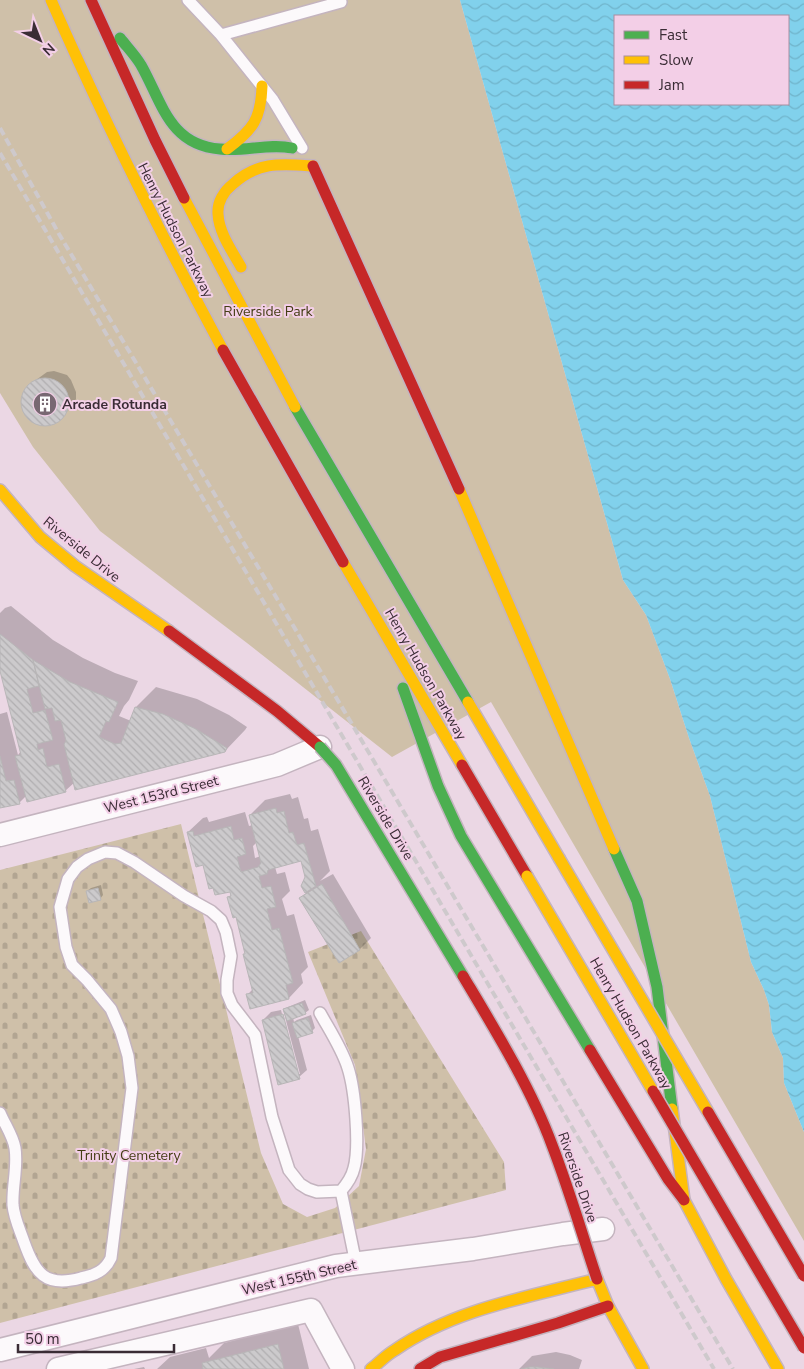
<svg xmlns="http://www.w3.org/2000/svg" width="804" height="1369" font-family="'Nunito Sans',sans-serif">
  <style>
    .green { fill: #cfc0a9 }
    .cemetery { fill: url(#cemetery-stones) }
    .water { fill: url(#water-waves); fill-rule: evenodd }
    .shadow { fill: #0003; fill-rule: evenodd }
    .building { fill: url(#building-back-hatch); stroke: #b8b6b7 }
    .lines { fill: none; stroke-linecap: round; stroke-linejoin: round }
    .lane-casing { stroke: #c4b4bf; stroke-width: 14 }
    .street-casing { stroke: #c4b4bf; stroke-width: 25 }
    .fast-casing { stroke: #c4b4bf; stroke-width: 14 }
    .slow-casing { stroke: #c4b4bf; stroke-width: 14 }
    .jam-casing { stroke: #c4b4bf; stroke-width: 14 }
    .lane { stroke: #fcf9fb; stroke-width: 11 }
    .street { stroke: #fcf9fb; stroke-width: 22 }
    .fast { stroke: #4caf50; stroke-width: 11 }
    .slow { stroke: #ffc107; stroke-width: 11 }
    .jam { stroke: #c62828; stroke-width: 11 }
    .rail { stroke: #cec9cc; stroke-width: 4; stroke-dasharray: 8 4; stroke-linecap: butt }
    .fast-bridge-casing { stroke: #c4b4bf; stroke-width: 14; stroke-linecap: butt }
    .slow-bridge-casing { stroke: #c4b4bf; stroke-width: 14; stroke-linecap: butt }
    .jam-bridge-casing { stroke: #c4b4bf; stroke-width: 14; stroke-linecap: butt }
    .fast-bridge { stroke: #4caf50; stroke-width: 11 }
    .slow-bridge { stroke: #ffc107; stroke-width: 11 }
    .jam-bridge { stroke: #c62828; stroke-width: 11 }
    .labels { text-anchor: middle; stroke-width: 4; stroke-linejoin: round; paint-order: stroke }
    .street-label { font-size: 14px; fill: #3a2c35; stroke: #f3cfe7 }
    .park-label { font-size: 14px; fill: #443d14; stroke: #f3cfe7 }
    .poi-label { font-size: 14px; font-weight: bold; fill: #3a2c35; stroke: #f3cfe7; text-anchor: start }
  </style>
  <defs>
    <pattern id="cemetery-stones" width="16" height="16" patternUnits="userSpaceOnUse" patternTransform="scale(1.25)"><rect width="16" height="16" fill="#cfc0a9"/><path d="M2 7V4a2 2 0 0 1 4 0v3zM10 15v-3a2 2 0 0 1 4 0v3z" fill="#b2a592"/></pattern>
    <pattern id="water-waves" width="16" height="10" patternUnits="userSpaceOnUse" patternTransform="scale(1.25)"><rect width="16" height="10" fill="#81d1ec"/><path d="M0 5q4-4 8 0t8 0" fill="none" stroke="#70b4cb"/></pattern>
    <pattern id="building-back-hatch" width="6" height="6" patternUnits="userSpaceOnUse" patternTransform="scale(1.25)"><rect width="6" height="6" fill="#cccacc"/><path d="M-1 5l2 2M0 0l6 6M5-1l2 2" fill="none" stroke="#b0aeb0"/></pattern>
  </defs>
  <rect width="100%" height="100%" fill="#ebd7e4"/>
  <path class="green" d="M0,0H460L623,580L646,615L670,679L689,738L710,796L751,962L764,990L769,1005L772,1032L783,1058L784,1083L804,1132V1241L491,702L392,757L247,643L100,531L33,447L0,393Z"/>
  <path class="cemetery" d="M181,824L261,1153L283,1204L307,1217L335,1208L359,1186L366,1149L355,1065L308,952L361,931L504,1162L506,1190L0,1323V870Z"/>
  <path class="water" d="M460,0H804V1132L784,1083L783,1058L772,1032L769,1005L764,990L751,962L710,796L689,738L670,679L646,615L623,580ZM788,16V104H615V16Z"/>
  <path class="shadow" d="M54,371L67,375L71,380L76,392V399L67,413L73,403L71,401L62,416H64L60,420L46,425L38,424L26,415L22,401L24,393L36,380L47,372Z
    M11,606L53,640L83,658L115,673L138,681L129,700L124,706L119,716L131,721L136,707L156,687L197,699L229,715L247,727L245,730L225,751L75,782L65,791L26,796L20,802L0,807V714L7,712L18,755L21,751L0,666V613L5,608Z
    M290,794L292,799L298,797L304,819L308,818L311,831L318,829L330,871L320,881L333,874L371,938L359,950L301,898L306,893L302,886L306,878L302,860L275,867L277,874L285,872L290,891L282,899L287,916L294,914L308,967L301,974L303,983L289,998L247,995L253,989L244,955L246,953L237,915L229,897L232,894L231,890L204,864L188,832L203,818L207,817L209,822L245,812L249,826L253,825L250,815L265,800ZM257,842L261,856L255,858L253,846Z
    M101,885L103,895L100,899L87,891L91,888Z
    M305,1000L309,1010L305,1013L293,1017L294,1022L297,1020L311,1015L315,1028L312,1031L298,1036L307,1070L299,1077L263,1020L271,1012L281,1010L297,1074H300L283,1009Z
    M298,1324L309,1369H157L170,1357L206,1348L209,1358L224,1343Z
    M556,1352L570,1355L582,1360L579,1369H519L532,1356Z
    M144,1367L145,1369H134Z"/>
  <path class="building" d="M21 402a24 24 0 1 1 48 0a24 24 0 1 1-48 0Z
    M0,634L33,660L39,686L27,689L33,713L45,710L53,740L37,744L38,750L43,748L47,767L59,764L66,792L27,802L15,756L21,755L0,671Z
    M33,660L70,682L118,702L109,722L106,721L99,737L115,744L121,743L135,707L163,714L196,729L227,748L225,752L75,790L64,744L66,741L61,720L55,721L52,708L45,709Z
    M0,756L6,781L14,780L20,804L0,808Z
    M276,808L277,813L284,811L289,833L293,832L297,845L304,843L316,886L305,893L301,886L305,877L301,861L268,870L267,874L259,876L262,888L271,886L276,907L267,909L272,930L279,928L293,983L286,985L289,999L250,1009L246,994L253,993L243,954H245L236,917L233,918L227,897L231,896L230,892L215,895L213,888L209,889L203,865L196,867L187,832L193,831L194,836L231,826L234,840L242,838L246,854L237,857L241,872L258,867L261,863L249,815Z
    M322,884L360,950L339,963L299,898Z
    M98,888L101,900L89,903L86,891Z
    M302,1003L306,1014L287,1021L283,1009Z
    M283,1014L300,1079L278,1085L262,1020Z
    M308,1018L313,1033L297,1038L292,1023Z
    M278,1344L284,1369H203L202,1363Z
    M537,1367L554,1369H521L530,1367Z"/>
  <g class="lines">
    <g class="lane-casing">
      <path id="lane" d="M188,0L221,35L273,100L302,148
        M221,35L341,2
        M320,1013C330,1031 342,1049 348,1068C355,1090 360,1146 354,1168C352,1177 347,1184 341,1191L356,1264
        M0,1113C5,1125 13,1136 15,1148C18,1167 12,1186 13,1205C14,1218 20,1230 24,1242C35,1273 45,1288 81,1278C95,1275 105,1271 111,1258L132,1088L128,1056L121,1032L111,1009L87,980L72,965L66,947L60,907L68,879L77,867L88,859L105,852L117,853L134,862L184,896L211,911L221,920L226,932L231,956L227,980V993L232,1005L255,1035L272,1117L289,1170L300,1184L308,1189L317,1192L341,1191"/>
    </g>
    <g class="street-casing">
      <path id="street" d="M0,835L277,765L320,747
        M0,1350L336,1266L473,1249L563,1234L603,1229
        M58,1369L311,1310L343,1369"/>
    </g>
    <g class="fast-casing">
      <path id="fast" d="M120,38C127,47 135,55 141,65C162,102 169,145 220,149C244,152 269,143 292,148
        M295,407L468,702
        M403,688L438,786L461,836L590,1050
        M614,849L637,901L657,987L672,1109"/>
    </g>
    <g class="slow-casing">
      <path id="slow" d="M51,0C103,119 161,235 223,350
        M227,149C253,130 261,119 262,86
        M184,198L295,407
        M241,267C232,251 219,233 218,214C217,202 224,191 233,184C258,161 282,164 313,166
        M459,489L614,849
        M0,490L40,537L75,566L169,631
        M343,562L462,765
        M468,702L559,858
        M672,1109L684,1200L726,1279L778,1369
        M371,1369C379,1363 386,1355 395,1350C454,1309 529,1297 597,1279L608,1306L643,1369"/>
    </g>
    <g class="jam-casing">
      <path id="jam" d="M91,0L155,140L184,198
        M313,166L459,489
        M223,350L343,562
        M169,631L277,711L320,747
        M462,765L527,876
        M590,1050L668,1179L684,1200
        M420,1369L440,1357L558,1323L608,1306"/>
    </g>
    <use href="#lane" class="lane"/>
    <use href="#street" class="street"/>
    <use href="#fast" class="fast"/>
    <use href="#slow" class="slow"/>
    <use href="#jam" class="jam"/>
    <path class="rail" d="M0,128L59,234L346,714L733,1369
      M0,153L714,1369"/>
    <g class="fast-bridge-casing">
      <path id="fast-bridge" d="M320,747L336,765L463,976"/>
    </g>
    <g class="slow-bridge-casing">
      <path id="slow-bridge" d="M559,858L708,1112
        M527,876L653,1091"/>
    </g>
    <g class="jam-bridge-casing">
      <path id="jam-bridge" d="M463,976C494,1028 531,1088 552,1145C569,1189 582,1234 597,1279
        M653,1091L804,1348
        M708,1112L804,1276"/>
    </g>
    <use href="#fast-bridge" class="fast-bridge"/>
    <use href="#slow-bridge" class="slow-bridge"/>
    <use href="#jam-bridge" class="jam-bridge"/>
  </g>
  <defs>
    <g id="building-disc" transform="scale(1.25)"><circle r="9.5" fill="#786872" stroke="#f3cfe7"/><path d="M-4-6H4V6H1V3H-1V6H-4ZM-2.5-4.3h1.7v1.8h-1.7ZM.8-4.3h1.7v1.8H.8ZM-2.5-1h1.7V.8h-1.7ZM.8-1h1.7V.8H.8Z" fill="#fff"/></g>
  </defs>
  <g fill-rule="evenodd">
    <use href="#building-disc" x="45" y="404"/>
  </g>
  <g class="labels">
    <g class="street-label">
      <text transform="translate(176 230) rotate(63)" y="5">Henry Hudson Parkway</text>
      <text transform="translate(82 549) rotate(39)" y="5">Riverside Drive</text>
      <text transform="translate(426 674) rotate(60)" y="5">Henry Hudson Parkway</text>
      <text transform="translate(161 794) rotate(-14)" y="5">West 153rd Street</text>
      <text transform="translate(386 818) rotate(59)" y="5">Riverside Drive</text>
      <text transform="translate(631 1023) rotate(60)" y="5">Henry Hudson Parkway</text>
      <text transform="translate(578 1177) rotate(71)" y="5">Riverside Drive</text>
      <text transform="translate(299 1277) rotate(-13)" y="5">West 155th Street</text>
    </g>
    <g class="park-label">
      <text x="268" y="316">Riverside Park</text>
      <text x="129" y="1160">Trinity Cemetery</text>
    </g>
    <g class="poi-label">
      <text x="62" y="409">Arcade Rotunda</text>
    </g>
  </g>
  <rect x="614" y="15" width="175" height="90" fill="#f3cfe7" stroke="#a98ea0"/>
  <rect x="624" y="31" width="25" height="8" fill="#4caf50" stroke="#a98ea0"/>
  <text x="659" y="40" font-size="15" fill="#3a2c35">Fast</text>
  <rect x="624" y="56" width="25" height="8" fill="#ffc107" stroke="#a98ea0"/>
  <text x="659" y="65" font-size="15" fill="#3a2c35">Slow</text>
  <rect x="624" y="81" width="25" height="8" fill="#c62828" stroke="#a98ea0"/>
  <text x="659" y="90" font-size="15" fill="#3a2c35">Jam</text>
  <g transform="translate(40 40) rotate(137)" stroke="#f3cfe7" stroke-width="4" paint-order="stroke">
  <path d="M0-4L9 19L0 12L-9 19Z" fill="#3a2c35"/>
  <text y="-8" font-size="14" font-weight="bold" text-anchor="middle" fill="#3a2c35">N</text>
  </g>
  <path d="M18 1344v8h156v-8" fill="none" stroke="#3a2c35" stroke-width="2.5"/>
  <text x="25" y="1344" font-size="15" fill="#3a2c35" stroke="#f3cfe7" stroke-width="4" paint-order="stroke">50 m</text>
</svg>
